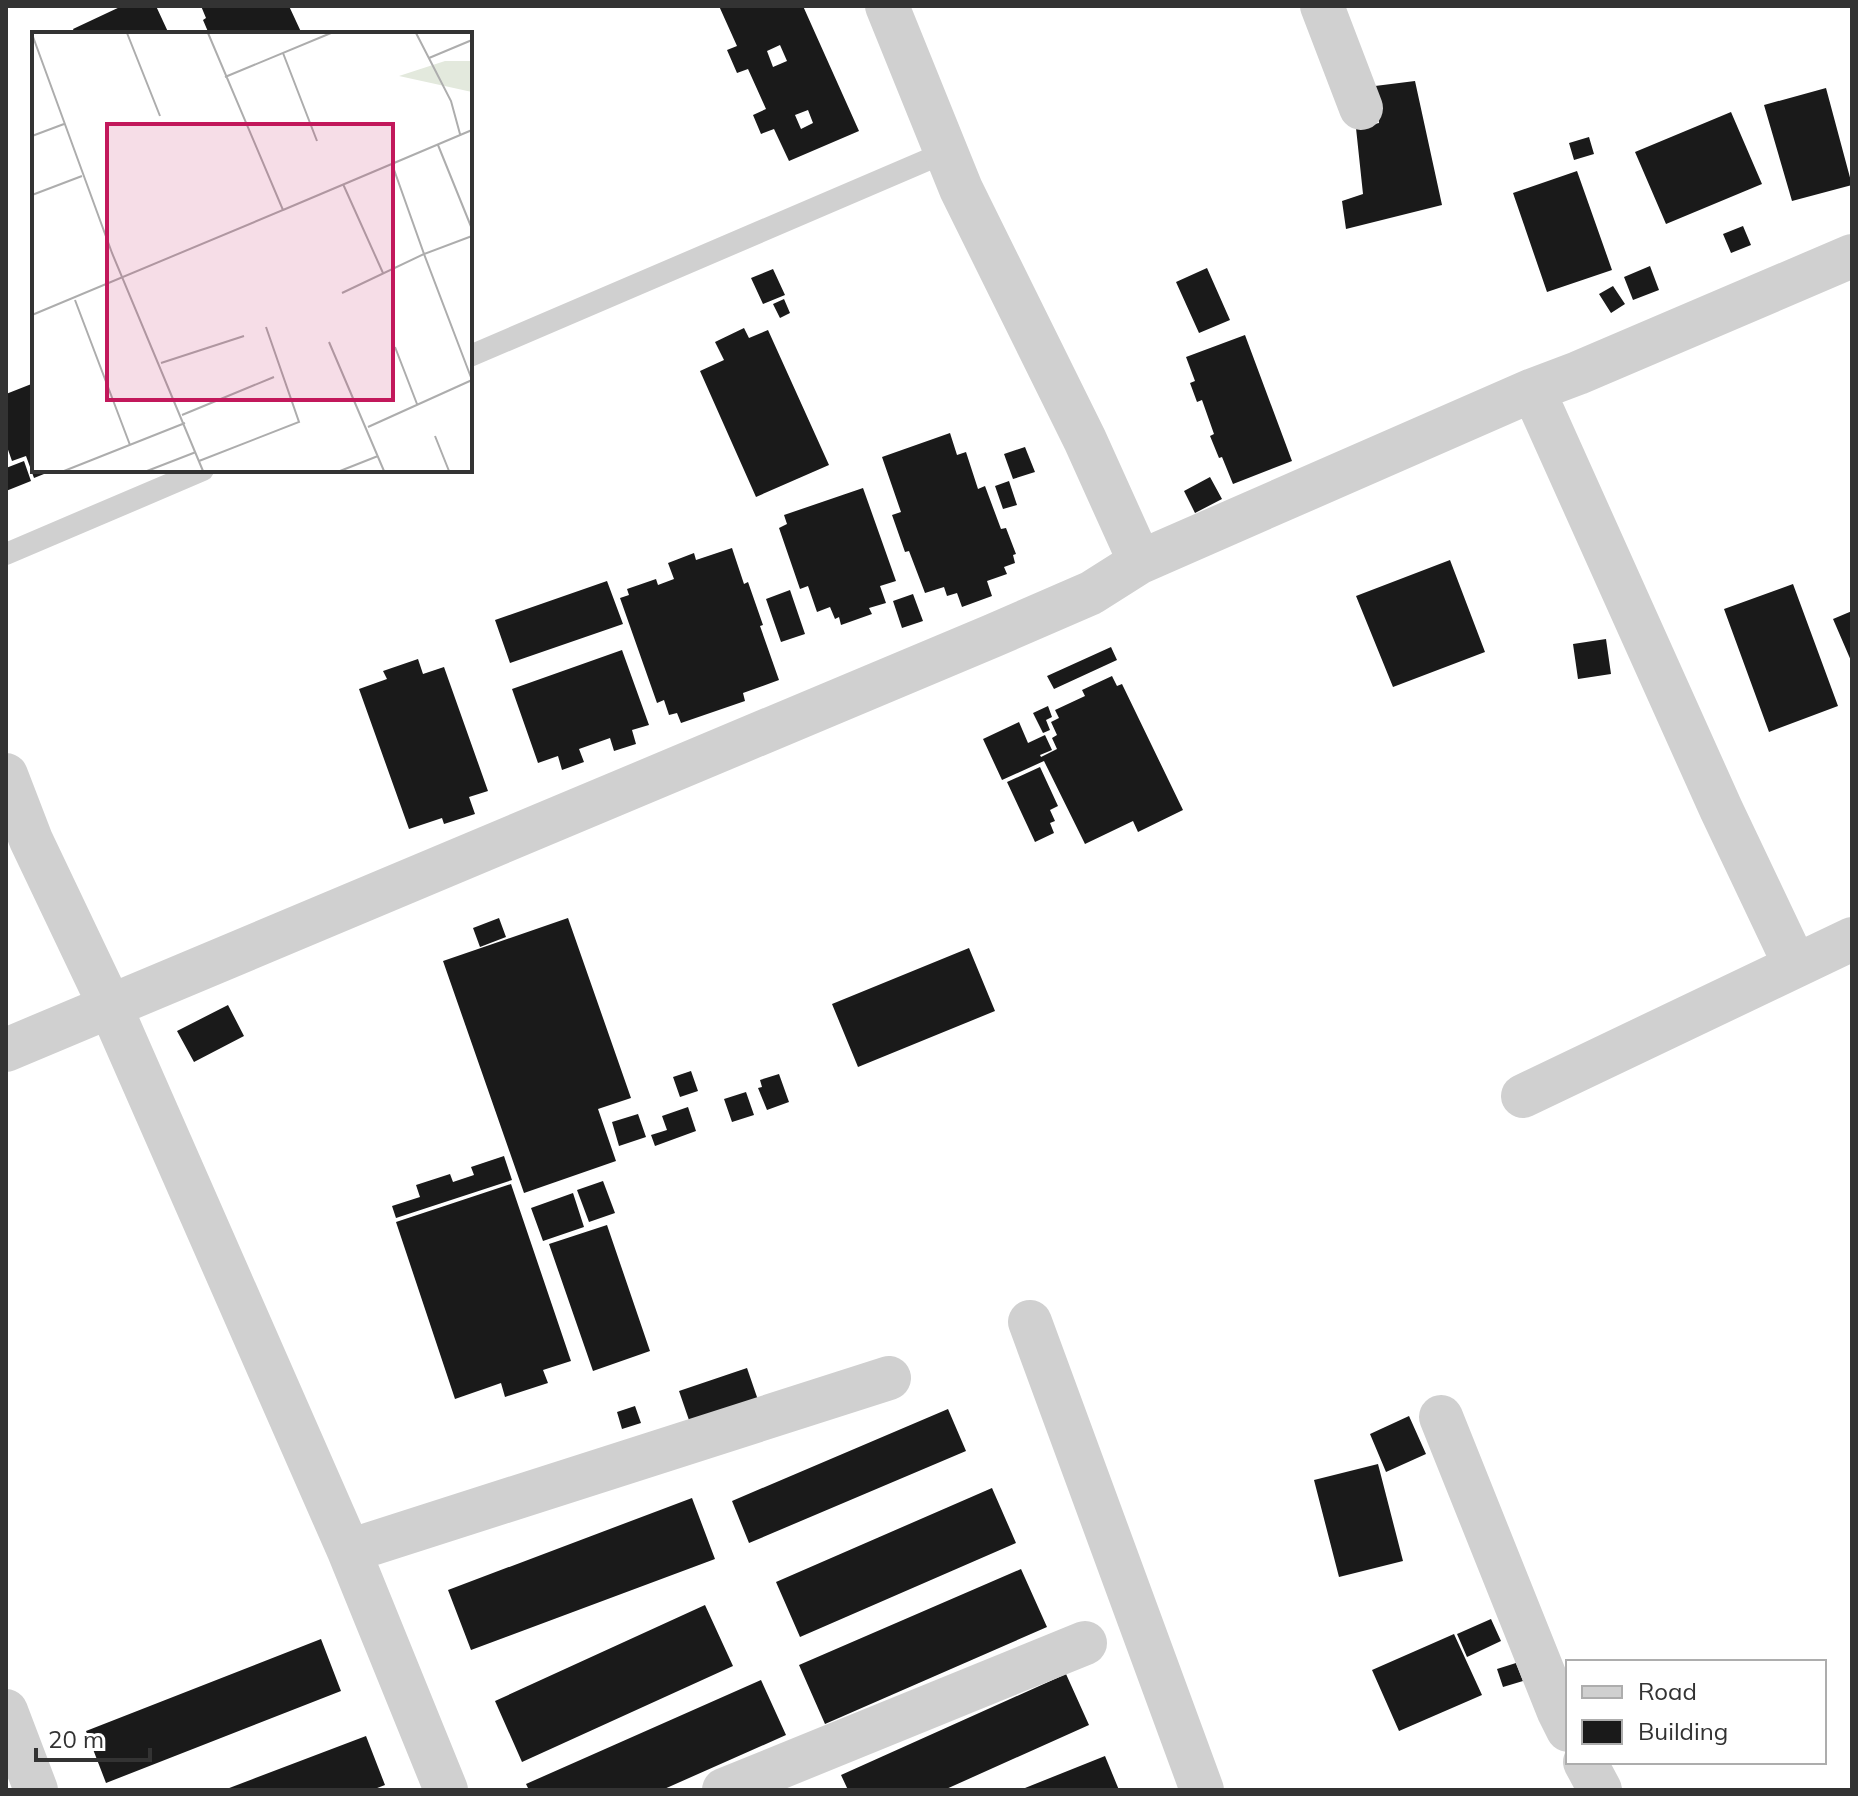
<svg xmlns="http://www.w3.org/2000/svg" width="1858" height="1796" font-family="Mulish,sans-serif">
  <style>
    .building { fill: #1a1a1a; fill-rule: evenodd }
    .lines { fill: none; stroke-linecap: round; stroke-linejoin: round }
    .service { stroke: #d0d0d0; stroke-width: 22 }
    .minor { stroke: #d0d0d0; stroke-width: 44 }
    .inset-road { fill: none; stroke: #adadad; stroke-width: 2 }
    .view { fill: #c2185b; fill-opacity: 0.15; stroke: #c2185b; stroke-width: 4 }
    .inset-edge { fill: none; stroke: #333; stroke-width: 4 }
  </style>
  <rect width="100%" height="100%" fill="#fff"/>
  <path class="building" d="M122,6H156L169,34H75L73,29Z
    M201,6H289L302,34H209L203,20L206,18Z
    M719,6H803L859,131L789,161L774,129L761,134L753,115L766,109L748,69L737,73L727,50L737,46ZM780,45L787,61L773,67L767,51ZM808,110L813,123L801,129L795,115Z
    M1415,81L1442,205L1346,229L1342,201L1363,194L1356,128L1379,123L1375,86Z
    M1826,88L1852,185L1792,201L1764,105Z
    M1731,112L1762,184L1666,224L1635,152Z
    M1589,137L1594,154L1574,160L1569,143Z
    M1577,171L1612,270L1547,292L1513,193Z
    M1743,226L1751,245L1731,253L1723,234Z
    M1650,266L1659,290L1633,300L1624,277Z
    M1207,268L1230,320L1199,333L1176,282Z
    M773,269L785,295L763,304L751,278Z
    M1613,286L1625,304L1611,313L1599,294Z
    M784,299L790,313L780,318L773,304Z
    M744,328L749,338L768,330L829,465L756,497L700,371L724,360L715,342Z
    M1245,335L1292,461L1233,484L1222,457L1219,458L1210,436L1214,434L1202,400L1197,402L1190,383L1195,381L1186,357Z
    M34,383V470H54L34,478L26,456L12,461L6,444V394Z
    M950,433L957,455L966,452L978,489L985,486L1001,529L1006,528L1016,554L1013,555L1015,563L1004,567L1007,574L987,581L992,596L962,607L957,593L947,596L944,587L925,593L909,551L905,552L892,515L901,512L882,457Z
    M1025,447L1035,472L1013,479L1004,454Z
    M24,461L31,481L6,491V468Z
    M1210,477L1222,499L1195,513L1184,491Z
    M1009,481L1017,505L1003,509L995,486Z
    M863,488L896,581L880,586L886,603L869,608L872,614L841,625L839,617L835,619L830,607L817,612L808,586L800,589L779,528L787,524L784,515Z
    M732,548L744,584L748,582L763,625L760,626L779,680L743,693L745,701L681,723L677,713L669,715L664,700L657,703L620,598L629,595L627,589L656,579L658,585L674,579L668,563L694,553L696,560Z
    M1450,560L1485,652L1393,687L1356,596Z
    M607,581L623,624L510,663L495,620Z
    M1793,584L1838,706L1769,732L1724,609Z
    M790,590L805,634L781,642L766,599Z
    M913,594L923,621L902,628L893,601Z
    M1852,611V663L1833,619Z
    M1606,639L1611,674L1578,679L1573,644Z
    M1111,647L1117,660L1054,689L1047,676Z
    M622,650L649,725L632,730L636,744L614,751L610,738L579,749L584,762L562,770L558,756L538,763L512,689Z
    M418,659L423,674L444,667L488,791L469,797L475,814L444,824L442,818L409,829L359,689L387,679L383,671Z
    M1112,676L1117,686L1122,684L1183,810L1138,832L1133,821L1085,844L1044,761L1002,780L983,739L1019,722L1028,743L1045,735L1052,750L1040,755L1041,757L1057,749L1052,738L1057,735L1051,722L1059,718L1055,710L1085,696L1082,690Z
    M1048,706L1052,717L1046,720L1050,730L1043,733L1033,713Z
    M1040,767L1058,806L1050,810L1055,821L1050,823L1054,833L1035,842L1007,782Z
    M499,918L506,937L480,947L473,928Z
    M568,918L631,1098L598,1109L616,1161L524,1193L443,961Z
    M969,948L995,1011L858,1067L832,1004Z
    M228,1005L244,1036L194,1062L177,1031Z
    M691,1071L698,1091L680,1097L673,1077Z
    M779,1074L789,1102L767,1110L758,1088L762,1087L760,1080Z
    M746,1092L754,1115L732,1122L724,1099Z
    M688,1107L696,1131L655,1146L651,1135L667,1130L662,1116Z
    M638,1114L646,1137L619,1146L612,1122Z
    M504,1156L512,1180L396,1218L392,1206L420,1197L416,1185L450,1174L453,1182L474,1175L471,1167Z
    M603,1181L615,1213L589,1222L577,1190Z
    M511,1184L571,1361L543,1370L548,1383L505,1397L501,1383L455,1399L396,1222Z
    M573,1193L584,1227L543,1241L531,1208Z
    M607,1225L650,1351L593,1371L549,1244Z
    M747,1368L758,1400L690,1423L679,1391Z
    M635,1406L641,1423L622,1429L617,1412Z
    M948,1409L966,1451L749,1543L732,1501Z
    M1409,1416L1426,1454L1386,1472L1370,1434Z
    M1378,1464L1403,1561L1339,1577L1314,1480Z
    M992,1488L1016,1543L800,1637L776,1582Z
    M692,1498L715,1559L471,1650L448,1590Z
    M1021,1569L1047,1627L825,1724L799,1665Z
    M705,1605L733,1666L522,1762L495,1701Z
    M1491,1619L1501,1641L1467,1657L1457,1634Z
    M1454,1634L1482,1695L1399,1731L1372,1670Z
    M321,1639L341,1691L106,1783L86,1731Z
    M1516,1663L1523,1681L1503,1687L1497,1669Z
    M1066,1674L1089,1725L944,1790H848L841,1775Z
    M761,1680L786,1735L662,1790H529L526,1784Z
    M366,1736L385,1785L372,1790H224Z
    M1105,1756L1119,1790H1020Z"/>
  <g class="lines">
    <path class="service" d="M470,356L946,152
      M6,554L203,470"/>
    <path class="minor" d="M1322,6L1361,108
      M1533,390L1721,809L1795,965
      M1140,562L1533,390L1578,373L1852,256
      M6,775L31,840L110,1006L349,1551L446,1790
      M6,1050L992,636L1091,593L1140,562L1085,440L961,189L887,6
      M1523,1096L1852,939
      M1030,1322L1202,1790
      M1441,1417L1559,1712L1568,1730
      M349,1551L889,1378
      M6,1711L36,1790
      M1585,1762L1600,1790
      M724,1790L1085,1643"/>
  </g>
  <g transform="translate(32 32)">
    <rect width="440" height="440" fill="#fff"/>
    <path d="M413,29H440V60L367,44Z" fill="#e3e9dd"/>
    <path class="inset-road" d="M95,1L128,84M384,1L419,69L428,102M0,2L80,221L171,439M251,21L285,109M397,26L440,8M193,45L299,1M0,104L32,92M406,113L440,197M311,152L351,241M0,163L50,144M251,178L440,98M440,204L392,222L440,348M310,261L392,222L360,132M43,268L98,413M0,283L251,178L176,1M297,310L352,439M363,315L385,372M129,331L212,304M150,383L242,345M336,395L440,348M403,404L417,439M167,429L267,390L234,295M32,439L153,391M115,439L164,420M308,439L346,424"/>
    <path class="view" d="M75,92H361V368H75Z"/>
    <rect width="440" height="440" class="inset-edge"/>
  </g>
  <rect width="1858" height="1796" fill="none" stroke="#333333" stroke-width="16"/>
  <rect x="1566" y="1660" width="260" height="104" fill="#ffffff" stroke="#adadad" stroke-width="2"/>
  <rect x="1582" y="1686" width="40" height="12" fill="#d0d0d0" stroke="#adadad" stroke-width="2"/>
  <text x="1638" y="1700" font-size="24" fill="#333333">Road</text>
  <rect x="1582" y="1720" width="40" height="24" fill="#1a1a1a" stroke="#adadad" stroke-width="2"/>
  <text x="1638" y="1740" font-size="24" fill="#333333">Building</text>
  <path d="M36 1748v12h114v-12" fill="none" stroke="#333333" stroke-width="4"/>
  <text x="48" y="1748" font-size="24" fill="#333333" stroke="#ffffff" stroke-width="6" paint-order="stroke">20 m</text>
</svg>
